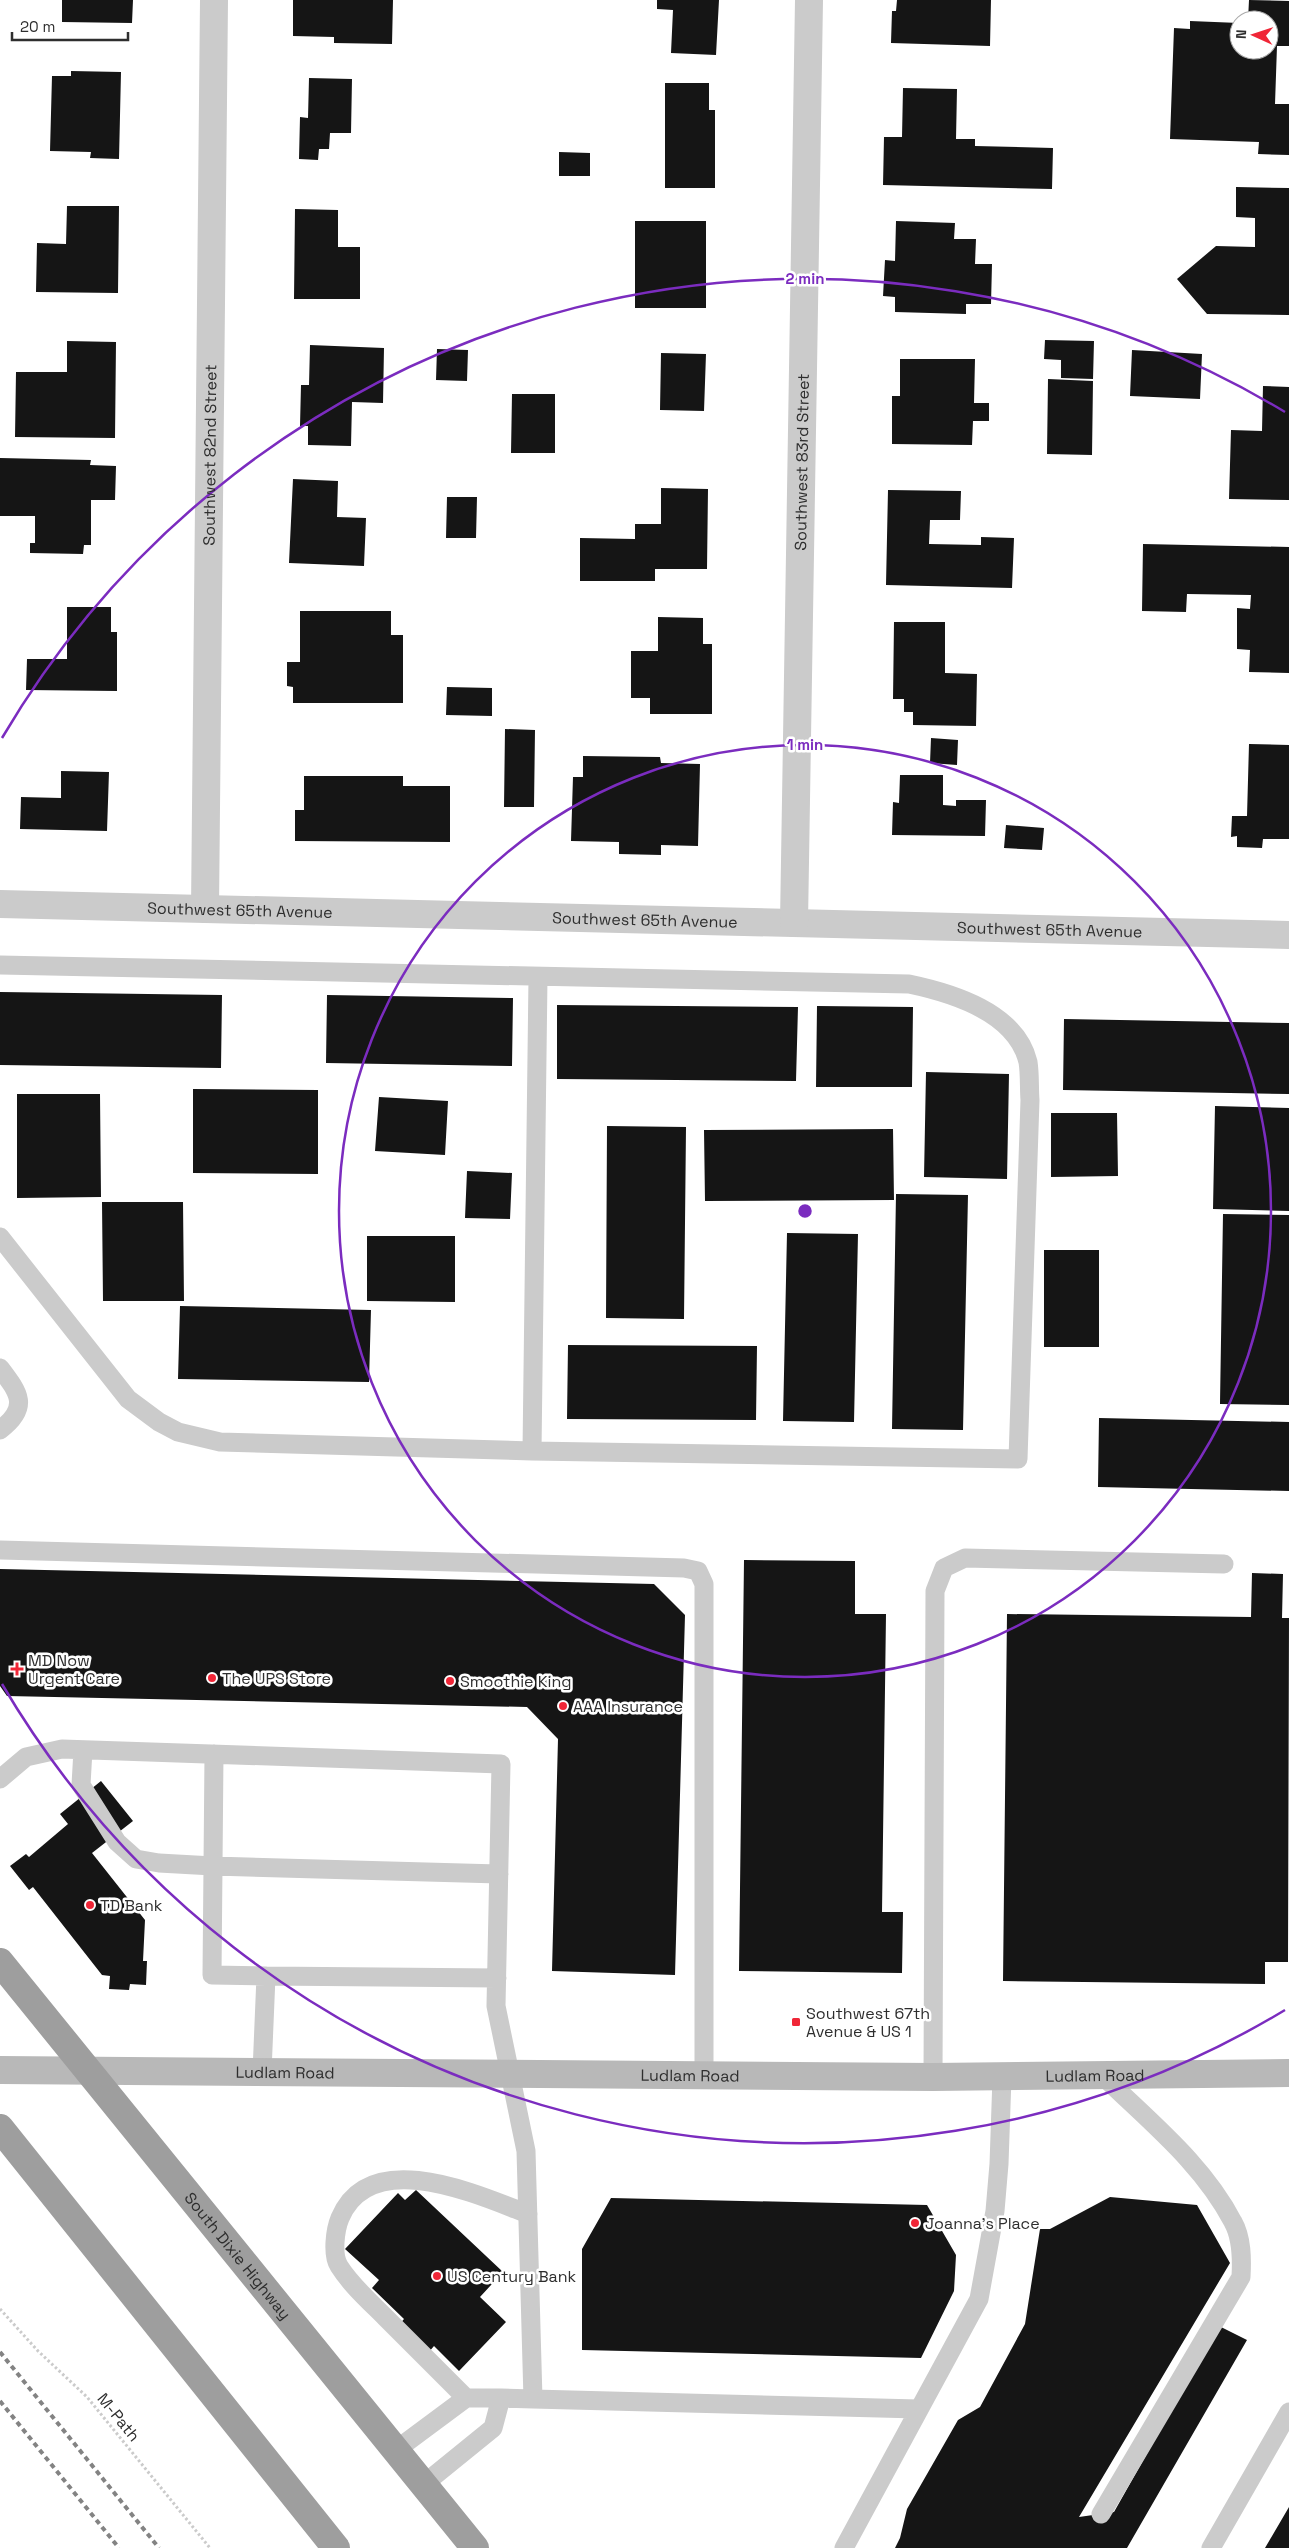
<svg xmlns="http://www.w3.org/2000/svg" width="1289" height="2548" font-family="'Space Grotesk',sans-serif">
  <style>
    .building { fill: #151515 }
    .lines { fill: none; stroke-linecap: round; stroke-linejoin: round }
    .path { stroke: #cbcbcb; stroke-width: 3; stroke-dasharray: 2.5 2.5; stroke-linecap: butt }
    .service { stroke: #cbcbcb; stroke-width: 19 }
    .minor { stroke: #cbcbcb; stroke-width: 28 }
    .secondary { stroke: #b8b8b8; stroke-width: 28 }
    .trunk { stroke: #9e9e9e; stroke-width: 28 }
    .rail { stroke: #838383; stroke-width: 4; stroke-dasharray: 5 4; stroke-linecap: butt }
    .ring { fill: none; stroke: #7b2cbf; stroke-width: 2.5 }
    .poi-dot { fill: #f02637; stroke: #fff; stroke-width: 2 }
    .labels { text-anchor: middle; stroke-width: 5; stroke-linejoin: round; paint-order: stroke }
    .street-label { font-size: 16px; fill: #2e2e2e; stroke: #fff }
    .poi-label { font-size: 16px; fill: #2e2e2e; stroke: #fff; text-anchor: start }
    .centre { fill: #7b2cbf; stroke: #fff; stroke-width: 2.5 }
    .ring-label { font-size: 15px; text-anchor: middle; font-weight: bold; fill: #7b2cbf; stroke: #fff; stroke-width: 5; stroke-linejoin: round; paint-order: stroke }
  </style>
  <rect width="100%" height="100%" fill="#fff"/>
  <path class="building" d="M62,0H133L132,23L62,22Z
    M293,0H393L392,44L334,43V37L293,36Z
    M657,0H719L716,55L671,53L673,10L657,9Z
    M897,0H991L990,46L891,43L892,11H896Z
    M1249,0L1289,1V46H1277L1275,104H1289V155L1258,154L1259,142L1170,139L1174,28L1190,29V21L1239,23V50H1269V20H1248Z
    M71,71L121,72L119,159L90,158L91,152L50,151L52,76H71Z
    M309,78L352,79L351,133H330L329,149H319L318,160L299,159L300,117L308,118Z
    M665,83H709V110H715V188H665Z
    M903,88L957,89L956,139H975V146L1053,148L1052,189L883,185L884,137H902Z
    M559,152L590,153V176H559Z
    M1236,187L1289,188V315L1207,314L1177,279L1216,246L1255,247V218L1236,217Z
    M67,206H119L118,293L36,292L37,243L66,244Z
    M295,209L338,210V247H360V299H294Z
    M635,221H706V308H635Z
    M896,221L955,223L954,239H976L975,264H992L991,304H966V314L895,312V297L883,296L885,260L895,261Z
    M1045,340L1094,341L1093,379L1061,378V360L1044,359Z
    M67,341L116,342L115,438L15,437L16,372H67Z
    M310,345L384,348L383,403L352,402L351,446L308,445V426H300L301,385H309Z
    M437,349L468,350L467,381L436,380Z
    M1132,350L1202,354L1200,399L1130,396Z
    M661,353L706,354L704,411L660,410Z
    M900,359H975L974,403H989V421H973L972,445L892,444V396H900Z
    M1048,379L1093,381L1092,455L1047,454Z
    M1263,386L1289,387V500L1229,499L1231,430L1262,431Z
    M512,394H555V453H511Z
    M0,458L91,460L90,465L116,466L115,500H91V545H84L83,554L30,553V543H35V516H0Z
    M293,479L338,481L337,517L366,518L364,566L289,563Z
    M661,488L708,489L707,569H655V581H580V538L635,539V524H661Z
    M888,490L961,491L960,520H930L929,544L981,545V537L1014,538L1012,588L886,585Z
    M447,497H477L476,538H446Z
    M1143,544L1289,547V673L1249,672L1250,650L1237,649V608L1250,609L1251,595L1187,594L1186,612L1142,611Z
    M67,607H111V632H117V691L26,690L27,659H67Z
    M300,611H391V635H403V703H293V687L287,686V662H300Z
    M658,617L703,618V644H712V714H650V698H631V651H658Z
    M894,622H945V673L977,674L976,726L913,725V712H904V699H893Z
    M447,687L492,688V716L446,715Z
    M505,729L535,730L534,807H504Z
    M931,738L958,740L957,765L930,763Z
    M1249,744L1289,745V839H1263L1262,848L1237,847V836L1231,837L1232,816H1247Z
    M583,756L660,757L661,763L700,764L698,846L661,845V855L619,854V842L571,841L573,777H583Z
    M61,771L109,772L107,831L20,829L21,797L61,798Z
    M900,775H943V805L956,806V800H986L985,836L892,835L893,802L899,803Z
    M304,776H403V786H450V842L295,841V810H304Z
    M1006,825L1044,828L1042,850L1004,848Z
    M0,992L222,995L221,1068L0,1065Z
    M327,995L513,998L512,1066L326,1063Z
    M557,1005L798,1007L796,1081L557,1079Z
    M817,1006L913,1007L912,1087H816Z
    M1064,1019L1289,1023V1094L1063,1090Z
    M926,1072L1009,1074L1007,1179L924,1177Z
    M193,1089L318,1090V1174L193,1173Z
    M17,1094H100L101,1197L17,1198Z
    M379,1097L448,1101L445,1155L375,1151Z
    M1215,1106L1289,1108V1211L1213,1209Z
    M1051,1113H1117L1118,1176L1051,1177Z
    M607,1126L686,1127L684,1319L606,1318Z
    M893,1129L894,1200L705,1201L704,1130Z
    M467,1171L512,1173L510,1219L465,1218Z
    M896,1194L968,1195L963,1430L892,1429Z
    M102,1202H183L184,1301H103Z
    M1223,1214L1289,1215V1405L1220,1404Z
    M787,1233L858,1234L854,1422L783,1421Z
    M367,1236H455V1302L367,1301Z
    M1044,1250H1099V1347H1044Z
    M180,1306L371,1310L369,1382L178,1379Z
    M568,1345L757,1346L756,1420L567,1419Z
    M1099,1418L1289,1422V1491L1098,1487Z
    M744,1560L855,1561V1614H886L882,1912H903L902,1973L739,1971Z
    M0,1569L654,1584L685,1615L675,1975L552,1971L558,1739L527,1707L7,1696L0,1686Z
    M1252,1573L1283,1574L1282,1618H1289L1288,1962H1265V1984L1003,1981L1007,1614L1251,1617Z
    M101,1781L133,1821L92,1853L145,1920L143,1961H147L146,1985L130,1984L129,1990L109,1989L110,1976L102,1975L33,1887L29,1890L10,1866L26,1854L29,1857L68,1824L60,1814Z
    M416,2190L503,2272L480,2297L506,2322L459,2371L434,2346L423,2359L393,2332L404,2319L372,2288L379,2280L345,2249L398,2193L405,2200Z
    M1110,2197L1197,2205L1230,2263L1079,2517L1114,2512L1219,2326L1247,2340L1127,2548H895L900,2538L907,2509L958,2420L980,2407L1025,2324L1040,2229H1050Z
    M611,2198L927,2205L956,2255L954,2291L921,2358L582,2350V2249Z
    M1289,2507V2548H1265Z"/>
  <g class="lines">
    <path class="path" d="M0,2309L38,2351L87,2397L210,2548"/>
    <path class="service" d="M0,965L909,984C952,993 1016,1012 1028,1062C1030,1074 1029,1088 1030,1100L1018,1459L532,1451L220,1442L178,1432L159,1422L128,1399L0,1237
      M0,1368C19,1393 30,1407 0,1430
      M532,1451L538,977
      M0,1550L684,1568L698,1571L704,1584V2075
      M83,1750L81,1785L117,1842L136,1859L159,1863L213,1866L212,1975L266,1976L262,2072
      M214,1754L213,1866L499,1874
      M0,1779L26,1757L62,1749L501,1764L496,2006L526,2151L533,2399L501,2398
      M266,1976L497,1978
      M933,2077L935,1591L944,1568L965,1558L1224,1564
      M466,2398C439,2371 412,2344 385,2317C369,2301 351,2285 339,2266C332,2255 335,2230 340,2218C370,2146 476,2194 528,2214
      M533,2399L918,2409
      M396,2450L466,2398H501L493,2428L424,2484
      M1101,2514L1241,2277C1242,2259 1242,2238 1233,2222C1203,2164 1150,2122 1104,2077
      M844,2548L979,2299L995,2211L999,2164L1002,2077
      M1211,2548L1289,2412"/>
    <g class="minor">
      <path id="s1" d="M0,904L1289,935"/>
      <path id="s2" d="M205,909L214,0"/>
      <path id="s3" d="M794,923L809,0"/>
    </g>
    <path class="secondary" id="s4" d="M0,2070L933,2077L1289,2073"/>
    <g class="trunk">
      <path id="s5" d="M0,1962L475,2548"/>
      <path d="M0,2128L336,2548"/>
    </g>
    <path class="rail" d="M0,2352L159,2548
      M0,2401L119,2548"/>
  </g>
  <g class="ring">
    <circle cx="805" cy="1211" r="466"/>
    <path d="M1285 2010A932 932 0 0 1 2 1684M2 738A932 932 0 0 1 1285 412"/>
  </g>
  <g class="poi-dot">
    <path d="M14.5 1661.5h5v5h5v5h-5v5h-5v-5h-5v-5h5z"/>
    <circle cx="212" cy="1678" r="5"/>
    <circle cx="450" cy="1681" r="5"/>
    <circle cx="563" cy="1706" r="5"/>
    <circle cx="90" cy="1905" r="5"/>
    <rect x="791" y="2017" width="10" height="10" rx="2.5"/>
    <circle cx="915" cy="2223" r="5"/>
    <circle cx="437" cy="2276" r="5"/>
  </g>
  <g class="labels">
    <g class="street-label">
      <text dy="6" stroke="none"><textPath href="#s2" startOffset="454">Southwest 82nd Street</textPath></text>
      <text dy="6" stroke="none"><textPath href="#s3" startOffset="461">Southwest 83rd Street</textPath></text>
      <text dy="6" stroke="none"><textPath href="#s1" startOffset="240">Southwest 65th Avenue</textPath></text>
      <text dy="6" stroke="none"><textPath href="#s1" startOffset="645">Southwest 65th Avenue</textPath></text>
      <text dy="6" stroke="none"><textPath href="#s1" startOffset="1050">Southwest 65th Avenue</textPath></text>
      <text dy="6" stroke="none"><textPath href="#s4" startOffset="285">Ludlam Road</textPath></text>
      <text dy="6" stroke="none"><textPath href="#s4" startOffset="690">Ludlam Road</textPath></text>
      <text dy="6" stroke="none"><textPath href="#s4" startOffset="1095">Ludlam Road</textPath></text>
      <text dy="6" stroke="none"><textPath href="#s5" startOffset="378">South Dixie Highway</textPath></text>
      <text transform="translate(119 2417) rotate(51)" y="6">M-Path</text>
    </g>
    <g class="poi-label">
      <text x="28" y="1666">MD Now<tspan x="28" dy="18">Urgent Care</tspan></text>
      <text x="222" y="1684">The UPS Store</text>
      <text x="460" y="1687">Smoothie King</text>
      <text x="573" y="1712">AAA Insurance</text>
      <text x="100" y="1911">TD Bank</text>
      <text x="806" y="2019">Southwest 67th<tspan x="806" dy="18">Avenue &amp; US 1</tspan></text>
      <text x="925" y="2229">Joanna's Place</text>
      <text x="447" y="2282">US Century Bank</text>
    </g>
  </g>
  <circle cx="805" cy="1211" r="8" class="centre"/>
  <g class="ring-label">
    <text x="805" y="284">2 min</text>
    <text x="805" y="750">1 min</text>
  </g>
  <g transform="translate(1254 35) rotate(273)"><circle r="24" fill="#ffffff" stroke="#ababab"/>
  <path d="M0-4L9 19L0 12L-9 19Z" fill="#f02637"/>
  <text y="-8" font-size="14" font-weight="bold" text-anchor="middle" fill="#2e2e2e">N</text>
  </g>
  <path d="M12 32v8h116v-8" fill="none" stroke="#2e2e2e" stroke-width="2.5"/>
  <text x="20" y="32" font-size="15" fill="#2e2e2e" stroke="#ffffff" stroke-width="4" paint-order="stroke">20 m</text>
</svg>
